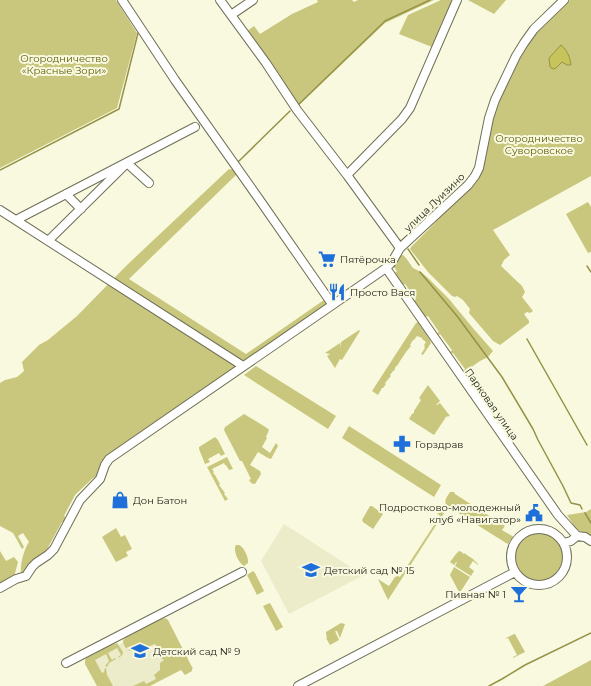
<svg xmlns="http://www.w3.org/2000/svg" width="591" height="686" font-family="Montserrat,sans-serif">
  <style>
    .built { fill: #ececcb }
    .green { fill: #c9c77d }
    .water { fill: #c7c45b; stroke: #959347 }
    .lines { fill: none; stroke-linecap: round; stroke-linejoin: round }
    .stream { stroke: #959347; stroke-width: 1.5 }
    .minor-casing { stroke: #6f6f58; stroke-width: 10 }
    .minor { stroke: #fff; stroke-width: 8 }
    .labels { text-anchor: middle; stroke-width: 4; stroke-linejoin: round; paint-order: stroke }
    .park-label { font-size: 10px; fill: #5e5b09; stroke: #f8f9df }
    .street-label { font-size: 10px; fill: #212117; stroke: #f8f9df }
    .poi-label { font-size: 10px; fill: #212117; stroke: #f8f9df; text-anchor: start }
  </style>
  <rect width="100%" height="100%" fill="#f8f9df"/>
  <path class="built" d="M284,524L349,566L364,575L289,614L261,561Z
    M158,624L181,669L149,686H107L93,658Z"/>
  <path class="green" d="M0,0H116L137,33L117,108L0,168Z
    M317,0H352L354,2L358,0H434L385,23L298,106L246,32L254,26L260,34L292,14L318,2Z
    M441,0H455L434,47H432L399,34L408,15Z
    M468,0H506L494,14Z
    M570,0H591V176L493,230L510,255L504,260L501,266L522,286L525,292L522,297L533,311L530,313L527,312L524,314L529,321V323L500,345L493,341L469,313L470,309L463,300L457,296L455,297L452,296L428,272L410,249L411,247L433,225L454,202L472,183L485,149L496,104L515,64L533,36L547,20L562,5Z
    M229,169L234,170L237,174L129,279L246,354L324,300L326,303L325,307L104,460L99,477L97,476L93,478L75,495L64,516L67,518L66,522H62L45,553L24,575H21C20,565 23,551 29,542L23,533L18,536L24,547L22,549L13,533L0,526V383L5,380L17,377L24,371L22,362L39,345L48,340L77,316L127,265Z
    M588,202L591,207V252L588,253L566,214Z
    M403,255L406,258L413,268L421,272L428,278L449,299L472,327L493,351L488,357L480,361L463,373L462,372L465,369L453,353L450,354L449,353L452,350L440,334L437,336L436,334L439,332L428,316L424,318L413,302L416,299L405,284L403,285L394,274L397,271L393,266L399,256Z
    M418,322L430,340L431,343L423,355L421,354L425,348L424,347L425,346L424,345L426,342L422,339V338L417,336L414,340H413L410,345L411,346L406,352L400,361L397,366H396L394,371H393L390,375L391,376L385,383L386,384L383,388H382L378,395L372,391L416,323Z
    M359,330L360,331L342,360L340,359L335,368L327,356L330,354L325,353L340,343V348L341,342Z
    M256,366L336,416L328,429L244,375Z
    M428,385L440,401L436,405H437L440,403L450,416L445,417H446L434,435L409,419L412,414L414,413V411L421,400L419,398Z
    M244,414L267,428L269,430L266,437L267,438L262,447L270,453L276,443L278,446L271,459L268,458L258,452L250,465L260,471L261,474L255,484C252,484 251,483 249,480L251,479L242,461H240L224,430L225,427Z
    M349,426L441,485L434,497L342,438Z
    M215,437L218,440L225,454L221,456L219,453L208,459L210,462L205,464L199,449V447Z
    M227,457L233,469L229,470L226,465H225L224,463L212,469L214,472L213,473L215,475L220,484L219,485L225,493L224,494L228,499L225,501L207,467Z
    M450,492H454L455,494L505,526L502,530L514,537L508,544L506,543L447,506C443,501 447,497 450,492Z
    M370,506H372L383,514L373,529L363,522L362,520Z
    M442,507L446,510L388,600L378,579L389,586L395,577L398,576L400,577L440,516L437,513L439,509Z
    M591,509V537L576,529L567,515L586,512Z
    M116,528L121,537L125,535L132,549L126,552L128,556L116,562L102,537Z
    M513 557a26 26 0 1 1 52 0a26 26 0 1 1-52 0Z
    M236,545H239C244,547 249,558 248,563L244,566C239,563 234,553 235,547Z
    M0,551L6,561L14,557L18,562L14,577L0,585Z
    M459,551L462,552L463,554L464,553L473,559L478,564V565L473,561L469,567L474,571L471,576L455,566L457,562H456L454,565L450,562L456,554Z
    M454,567L470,577L461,591L459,592L450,575Z
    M253,571L255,573L264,591L257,595L247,575Z
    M270,603L283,627L276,631L263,606Z
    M165,618L168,620L193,669H192V671L185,675L181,670L150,686H133L144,681L146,684L156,679L154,675L160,670V663L164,660L163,659H161L156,648L157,647L155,644L150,646H143L138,648L137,646H135L136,649L131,651C126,650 123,645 123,640L128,636L161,619H163Z
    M341,623L345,624L340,638L337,631H335L339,640L330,645L326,638H327L326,634V632Z
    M514,634H515L525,652L513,658V657L517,655L508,638L504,639Z
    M117,643L123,652C123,655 121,656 118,658V657L121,655L117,648L108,653L112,660L115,658L116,659L109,663L107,667L105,666L109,661L106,654L95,660L102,673L104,672L105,668H106L107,675L113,686H97L85,664V661L86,658L111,645Z
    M591,660V686H543Z"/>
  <path class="water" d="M561,45C567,50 570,57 571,65H567L562,62L556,68L553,69L550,67L549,58Z"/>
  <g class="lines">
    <path class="stream" d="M298,105L382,24L385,21L430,0
      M238,162L290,111
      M0,170L119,109L138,33
      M399,240L401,241L411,232
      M408,249L419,265
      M587,266L591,272
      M420,272L457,316L502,377L533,429L538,440L563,486L571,503L580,505L582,509
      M527,339L587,445
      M585,513L591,523
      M489,686L502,679L525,665L591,633"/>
    <g class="minor-casing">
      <path id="minor" d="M122,0L175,80L259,199L332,304
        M220,0L266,63L297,110L347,175L400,248
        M231,15L253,0
        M347,175L402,119L410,108L457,0
        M66,194L81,209
        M0,210L243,366
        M16,220L195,127
        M48,241L127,163L149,183
        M386,268L558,515L577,536L585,537L591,541
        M511 557a28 28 0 1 1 56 0a28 28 0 1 1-56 0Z
        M564,543L571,541L577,536
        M0,588L16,579L26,576L32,567L36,563L48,555L54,549L80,500L100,479L105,465L109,459L386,268L392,262L400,248L468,185L475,176L479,168L489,118L495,100L516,56L524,43L534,29L564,0
        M66,663L242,572
        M298,686L515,572"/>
    </g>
    <use href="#minor" class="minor"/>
  </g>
  <defs>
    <g id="supermarket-bare" transform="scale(1.38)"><path d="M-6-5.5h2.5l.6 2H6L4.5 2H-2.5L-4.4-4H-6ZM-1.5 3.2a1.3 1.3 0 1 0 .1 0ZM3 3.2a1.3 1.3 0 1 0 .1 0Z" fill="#1e6fda" stroke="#f8f9df" stroke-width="2.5" paint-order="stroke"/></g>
    <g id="restaurant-bare" transform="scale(1.38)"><path d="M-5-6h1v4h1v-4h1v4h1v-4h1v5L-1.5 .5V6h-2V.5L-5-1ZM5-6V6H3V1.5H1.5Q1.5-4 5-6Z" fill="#1e6fda" stroke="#f8f9df" stroke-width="2.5" paint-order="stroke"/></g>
    <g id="pharmacy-bare" transform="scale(1.38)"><path d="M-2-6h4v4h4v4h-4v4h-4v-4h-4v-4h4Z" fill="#1e6fda" stroke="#f8f9df" stroke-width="2.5" paint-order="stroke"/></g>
    <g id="shop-bare" transform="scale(1.38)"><path d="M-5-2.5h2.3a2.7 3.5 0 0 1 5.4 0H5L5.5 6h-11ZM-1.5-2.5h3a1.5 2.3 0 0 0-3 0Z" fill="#1e6fda" stroke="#f8f9df" stroke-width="2.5" paint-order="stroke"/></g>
    <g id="civic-bare" transform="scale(1.38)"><path d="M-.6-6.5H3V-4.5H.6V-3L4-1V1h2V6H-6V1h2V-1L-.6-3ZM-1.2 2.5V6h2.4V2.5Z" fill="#1e6fda" stroke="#f8f9df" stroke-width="2.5" paint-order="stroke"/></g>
    <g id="school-bare" transform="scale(1.38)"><path d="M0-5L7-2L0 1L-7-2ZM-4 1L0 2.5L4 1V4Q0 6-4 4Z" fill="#1e6fda" stroke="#f8f9df" stroke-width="2.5" paint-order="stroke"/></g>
    <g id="bar-bare" transform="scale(1.38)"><path d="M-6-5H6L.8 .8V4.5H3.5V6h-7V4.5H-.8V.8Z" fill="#1e6fda" stroke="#f8f9df" stroke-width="2.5" paint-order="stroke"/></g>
  </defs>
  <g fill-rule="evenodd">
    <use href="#supermarket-bare" x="327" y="259"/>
    <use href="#restaurant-bare" x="337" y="292"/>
    <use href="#pharmacy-bare" x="402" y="444"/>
    <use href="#shop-bare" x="120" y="500"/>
    <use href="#civic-bare" x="534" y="513"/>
    <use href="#school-bare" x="311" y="570"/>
    <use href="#bar-bare" x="519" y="594"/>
    <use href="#school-bare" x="140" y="651"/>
  </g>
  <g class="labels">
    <g class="park-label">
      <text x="64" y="62">Огородничество<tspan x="64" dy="12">«Красные Зори»</tspan></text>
      <text x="539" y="142">Огородничество<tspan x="539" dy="12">Суворовское</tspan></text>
    </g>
    <g class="street-label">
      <text transform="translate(434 202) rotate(-44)" y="4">улица Луизино</text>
      <text transform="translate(492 404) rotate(55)" y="4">Парковая улица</text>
    </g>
    <g class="poi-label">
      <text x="340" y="263">Пятёрочка</text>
      <text x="350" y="296">Просто Вася</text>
      <text x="415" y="448">Горздрав</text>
      <text x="133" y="504">Дон Батон</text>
      <text x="521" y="511" text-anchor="end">Подростково-молодежный<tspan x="521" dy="12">клуб «Навигатор»</tspan></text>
      <text x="324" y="574">Детский сад № 15</text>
      <text x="506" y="598" text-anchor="end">Пивная № 1</text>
      <text x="153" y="655">Детский сад № 9</text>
    </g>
  </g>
</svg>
